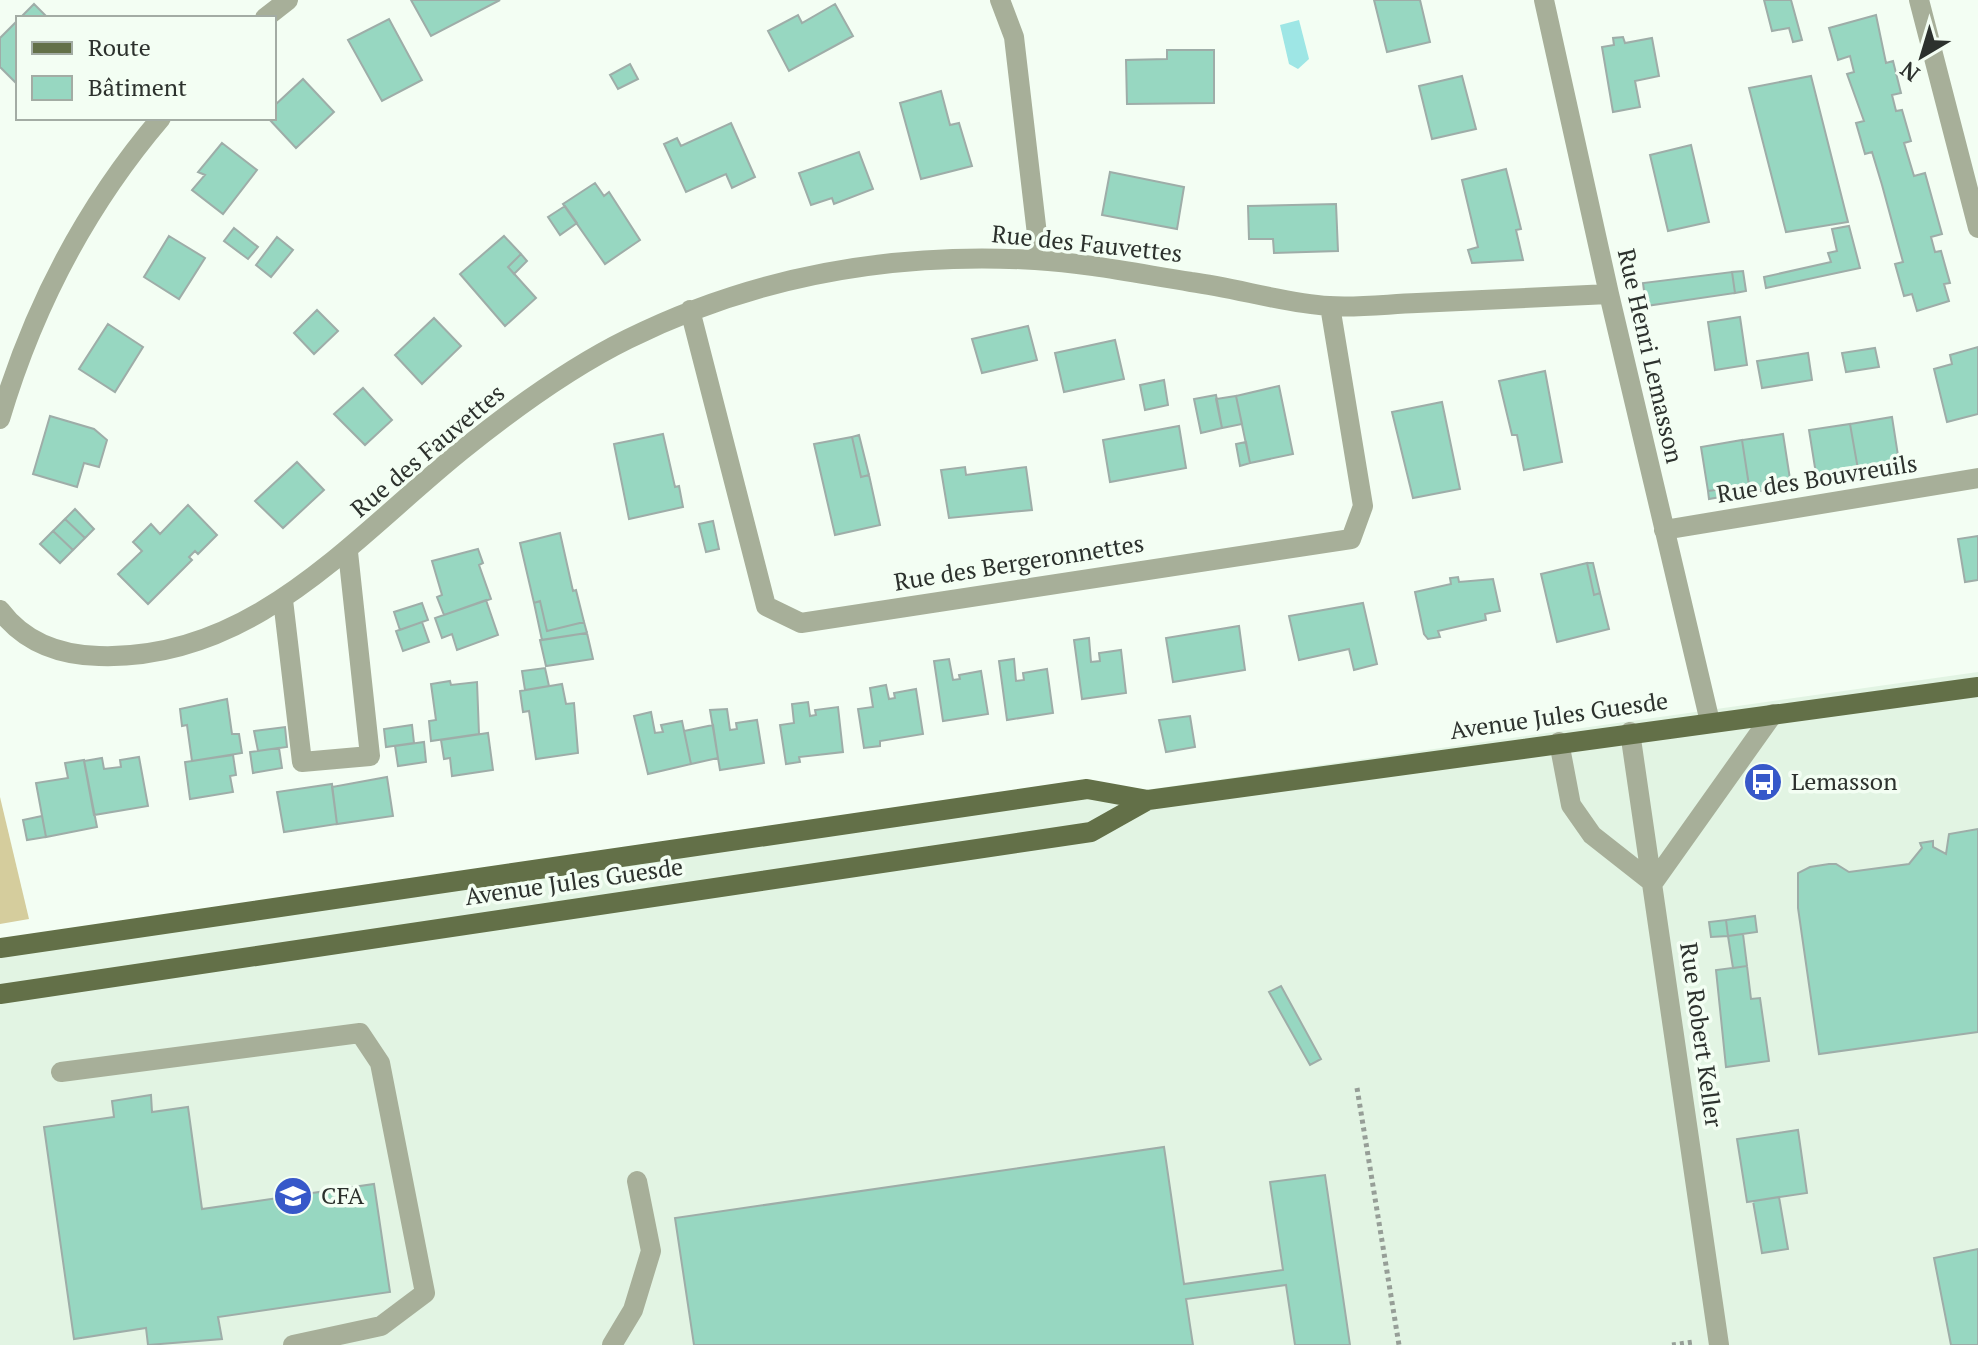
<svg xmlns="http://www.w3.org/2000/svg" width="1978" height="1345" font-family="'PT Serif',serif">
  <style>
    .built { fill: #e2f4e3 }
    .green { fill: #d5cd9d }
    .water { fill: #9ee6e5 }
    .building { fill: #97d7c1; stroke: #9eada8; stroke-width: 2 }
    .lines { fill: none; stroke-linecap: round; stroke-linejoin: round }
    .path { stroke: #969e97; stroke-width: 5; stroke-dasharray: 4 4; stroke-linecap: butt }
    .minor { stroke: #a7af99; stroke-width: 20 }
    .major { stroke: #637048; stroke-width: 20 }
    .labels { text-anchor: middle; stroke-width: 7; stroke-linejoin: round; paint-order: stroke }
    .street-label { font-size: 24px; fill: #2c312d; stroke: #f3fef3 }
    .poi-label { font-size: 24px; fill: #2c312d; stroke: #f3fef3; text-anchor: start }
  </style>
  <rect width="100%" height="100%" fill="#f3fef3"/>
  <path class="built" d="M1978,672V1345H0V952Z"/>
  <path class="green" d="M0,797L29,919L0,924Z"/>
  <path class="water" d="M1299,20L1309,59L1298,69L1289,64L1280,25Z"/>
  <path class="building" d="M411,0H500L431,36Z
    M1374,0H1420L1430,42L1387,52Z
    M1764,0H1791L1802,40L1793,42L1789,28L1772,31Z
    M34,4L48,18H20Z
    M835,4L853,36L789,71L768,31L798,15L802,23Z
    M1876,15L1886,63L1893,61L1901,93L1892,95L1896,111L1902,110L1911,141L1904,143L1914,176L1925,173L1942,234L1931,237L1935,252L1941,251L1950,283L1944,284L1949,301L1917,311L1912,294L1904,296L1895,264L1903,262L1882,185L1872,152L1865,154L1856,123L1864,121L1847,74L1854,72L1850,56L1838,60L1829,28Z
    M389,19L422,80L382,101L348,40Z
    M18,20V85L0,67V38Z
    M1623,37L1625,43L1652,38L1659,76L1635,81L1640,107L1613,112L1602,47L1614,45L1613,38Z
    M1167,50H1214V103L1127,104L1126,60L1167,59Z
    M630,64L638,79L618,89L610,75Z
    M1462,76L1476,129L1432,139L1419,86Z
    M1811,76L1848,222L1786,232L1749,88Z
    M303,79L334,112L296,148L268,118H274V106Z
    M941,91L950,125L959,123L972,166L921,179L900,103Z
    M731,123L755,177L732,188L726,174L686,192L664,144L677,138L681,146Z
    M222,143L257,170L223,214L192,190L205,175L198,172Z
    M1691,145L1709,222L1668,231L1650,155Z
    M859,152L873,189L834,204L832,198L811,205L799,173Z
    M1506,169L1521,229L1516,230L1523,260L1472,263L1468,250L1478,247L1462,180Z
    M1110,172L1184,187L1177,229L1102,215Z
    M595,183L604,196L609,192L640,240L605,264L563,204Z
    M1336,204L1338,251L1274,253L1273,239H1249L1248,206Z
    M565,206L577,223L560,235L548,217Z
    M1849,226L1860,268L1766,288L1764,277L1831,262L1828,253L1837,251L1832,229Z
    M234,228L258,247L248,259L224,241Z
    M169,236L205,258L179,299L144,277Z
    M504,236L521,254L508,267L536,298L505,326L460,274Z
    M277,237L293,250L271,277L256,265Z
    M521,254L527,261L514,274L508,267Z
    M1743,271L1746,291L1735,293L1732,272Z
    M1732,272L1735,293L1646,306L1643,283Z
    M317,310L338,331L314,354L294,333Z
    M1740,317L1747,365L1715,370L1708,322Z
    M434,318L461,346L422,384L395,355Z
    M108,324L143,347L115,392L79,369Z
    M1028,326L1037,360L982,373L972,339Z
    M1115,340L1124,379L1064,392L1055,353Z
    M1978,347V414L1947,422L1934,369L1952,364L1950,355Z
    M1875,348L1879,367L1846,372L1842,353Z
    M1808,353L1812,380L1762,388L1757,361Z
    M1545,371L1562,462L1524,470L1517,435H1512L1499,381Z
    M1164,380L1168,405L1145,410L1140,385Z
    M1279,386L1293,454L1250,463L1236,396Z
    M363,388L392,420L365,445L334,414Z
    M1216,395L1222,428L1201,433L1194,399Z
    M1236,396L1242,424L1222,428L1216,399Z
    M1442,402L1460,489L1413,498L1392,412Z
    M50,416L94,429L107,440L99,467L84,463L77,487L33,474Z
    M1892,417L1899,462L1875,466L1876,473L1859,475L1850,424Z
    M1850,424L1859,475L1840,479L1839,471L1816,474L1809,430Z
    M1179,426L1186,468L1110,482L1103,440Z
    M663,434L675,487L679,486L683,507L629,519L614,444Z
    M1783,434L1790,479L1766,482L1767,490L1750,492L1742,440Z
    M859,435L869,475L861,477L852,437Z
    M852,437L861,477L869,475L880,525L835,535L814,444Z
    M1742,440L1750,492L1732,495L1730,488L1708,491L1701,447Z
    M1246,442L1250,463L1240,466L1236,444Z
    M297,462L324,490L283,528L255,501Z
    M1899,462L1900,469L1876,473L1875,466Z
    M965,467L966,475L1026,467L1032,510L949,518L941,470Z
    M1839,471L1840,479L1817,482L1816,474Z
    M1790,479L1792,486L1767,490L1766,482Z
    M1730,488L1732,495L1709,499L1708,491Z
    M188,505L217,535L198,554L195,551L189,557L192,560L148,604L118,574L142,551L133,542L151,524L160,534Z
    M75,509L94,529L85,538L65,519Z
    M65,519L85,538L73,550L53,531Z
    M713,521L719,549L706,552L699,524Z
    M53,531L73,550L60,563L40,544Z
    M560,533L573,591L576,590L584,622L547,631L540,601L534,603L520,543Z
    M1978,536V580L1965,582L1958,539Z
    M478,549L483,563L479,565L491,599L444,615L437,597L442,595L432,561Z
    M1587,563L1594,595L1600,593L1609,629L1557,642L1541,574Z
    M1587,563H1593L1600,593L1594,595Z
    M1458,577L1459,582L1493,579L1500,611L1485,614L1486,620L1438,631L1440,637L1428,639L1424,634L1415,592L1451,584L1450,578Z
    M486,600L498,635L457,650L452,634L442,638L435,618Z
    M540,601L547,631L584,622L587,633L542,640L534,603Z
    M422,603L428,620L400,630L394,612Z
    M1363,603L1377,664L1354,670L1349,649L1299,660L1289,616Z
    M422,622L429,642L403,651L396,631Z
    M1239,626L1245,670L1173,682L1166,638Z
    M587,633L593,659L546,666L540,640Z
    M1089,638L1091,662L1100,661L1099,653L1121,650L1126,693L1082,699L1074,640Z
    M949,659L953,680L960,679L959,675L981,671L988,714L943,721L934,661Z
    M1014,659L1016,681L1024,680L1023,673L1047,669L1053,713L1007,720L999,661Z
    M545,668L549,686L525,690L522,671Z
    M450,681L451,685L477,682L479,734L431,741L429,721L436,720L431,684Z
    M562,684L566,704L574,703L578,753L536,759L529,711L523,712L520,691Z
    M886,685L889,699L895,698L894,693L916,689L923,734L880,741V746L864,748L858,709L873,707L870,688Z
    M227,699L232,734H239L242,753L192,761L187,725L182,726L180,709Z
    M808,702L810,716L816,715L815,710L838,707L843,752L799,757L800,762L786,764L780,725L794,723L792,704Z
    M727,709L730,730L737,729L736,723L757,720L764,763L720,770L710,710Z
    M651,712L655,733L663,732L661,725L682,721L691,764L648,774L634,716Z
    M1190,716L1195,747L1166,752L1159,720Z
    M412,725L414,743L386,747L384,729Z
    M713,725L718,758L691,764L684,731Z
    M285,727L287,747L258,751L254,731Z
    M488,733L493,770L452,776L450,758L444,759L441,740Z
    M424,742L426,762L398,766L395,746Z
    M279,748L282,768L253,773L250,752Z
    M233,755L236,775L230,776L233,792L190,799L185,762Z
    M139,757L148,806L94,815L84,761L102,758L104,769L121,767L120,760Z
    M84,760L97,827L46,837L36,783L68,778L65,763Z
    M387,777L393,816L337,824L332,787Z
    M332,784L337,824L284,832L277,792Z
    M42,816L46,837L27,840L23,820Z
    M1978,829V1032L1819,1054L1798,908V873L1810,867L1829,864H1836L1849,872L1909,864L1922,848L1920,843L1933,841V847L1946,854L1949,834Z
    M1755,916L1757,932L1728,936L1726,920Z
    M1726,920L1728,936L1711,937L1709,922Z
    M1743,934L1747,966L1733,968L1728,936Z
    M1747,966L1751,999L1760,998L1769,1061L1726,1067L1716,970Z
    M1281,986L1321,1059L1310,1065L1269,992Z
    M151,1095L152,1112L188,1107L202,1209L374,1184L390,1292L218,1317L222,1339L148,1345L146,1328L74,1339L44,1127L114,1117L112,1101Z
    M1798,1130L1807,1193L1747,1202L1737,1139Z
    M1164,1147L1184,1284L1283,1270L1270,1182L1325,1175L1350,1345H1295L1286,1285L1186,1299L1193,1345H694L675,1218Z
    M1779,1197L1788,1249L1762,1253L1753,1201Z
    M1978,1249V1345H1951L1934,1258Z"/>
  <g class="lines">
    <path class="path" d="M1357,1088L1399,1345
      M1672,1345L1693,1342"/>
    <path class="minor" d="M1000,0L1014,37L1040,260
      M1544,0L1609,294L1710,722
      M1919,0L1978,228
      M265,18L288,0
      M690,310L766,606L801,623L1351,539L1363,506L1330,306
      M0,419C33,308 86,206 161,118
      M1664,530L1978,478
      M283,600L302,762L370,756L348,552
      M0,610C24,642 59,655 99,656C253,661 352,539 461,451C513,409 569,368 628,339C757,275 893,252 1035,260C1087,263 1140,274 1191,282C1237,288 1283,303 1329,306C1358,308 1388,304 1417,303C1481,300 1545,297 1609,294
      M1630,732L1719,1345
      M1559,742L1571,805L1592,835L1653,883
      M1653,883L1773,714
      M61,1072L360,1033L380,1063L425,1293L381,1326L293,1345
      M612,1345L633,1310L651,1251L637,1181"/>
    <path class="major" d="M0,948L1087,789L1148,800L1978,687
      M0,994L1091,832L1148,800"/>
  </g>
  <defs>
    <g id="bus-disc" transform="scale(2)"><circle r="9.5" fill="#3758c9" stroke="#f3fef3"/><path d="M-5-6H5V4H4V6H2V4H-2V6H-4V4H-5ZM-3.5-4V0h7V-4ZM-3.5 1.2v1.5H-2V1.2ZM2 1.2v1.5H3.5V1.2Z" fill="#fff"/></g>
    <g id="university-disc" transform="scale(2)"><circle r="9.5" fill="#3758c9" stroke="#f3fef3"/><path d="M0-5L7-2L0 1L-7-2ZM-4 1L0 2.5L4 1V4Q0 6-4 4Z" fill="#fff"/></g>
  </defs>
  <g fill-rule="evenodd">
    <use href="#bus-disc" x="1763" y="782"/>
    <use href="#university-disc" x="293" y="1196"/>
  </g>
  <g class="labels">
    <g class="street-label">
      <text transform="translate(1087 244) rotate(6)" y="8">Rue des Fauvettes</text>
      <text transform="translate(1650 356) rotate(77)" y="8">Rue Henri Lemasson</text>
      <text transform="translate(428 451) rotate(-40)" y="8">Rue des Fauvettes</text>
      <text transform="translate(1817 479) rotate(-9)" y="8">Rue des Bouvreuils</text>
      <text transform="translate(1019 563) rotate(-9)" y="8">Rue des Bergeronnettes</text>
      <text transform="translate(1559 716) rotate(-8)" y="8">Avenue Jules Guesde</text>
      <text transform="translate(574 882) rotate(-8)" y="8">Avenue Jules Guesde</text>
      <text transform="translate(1701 1035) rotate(82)" y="8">Rue Robert Keller</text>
    </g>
    <g class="poi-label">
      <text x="1791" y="790">Lemasson</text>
      <text x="321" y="1204">CFA</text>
    </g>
  </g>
  <rect x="16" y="16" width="260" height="104" fill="#f3fef3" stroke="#a3aca4" stroke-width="2"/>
  <rect x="32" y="42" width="40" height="12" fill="#637048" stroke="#a3aca4" stroke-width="2"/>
  <text x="88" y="56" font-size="24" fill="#2c312d">Route</text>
  <rect x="32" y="76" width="40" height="24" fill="#97d7c1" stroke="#a3aca4" stroke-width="2"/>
  <text x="88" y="96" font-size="24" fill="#2c312d">Bâtiment</text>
  <g transform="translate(1922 56) rotate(218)" stroke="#f3fef3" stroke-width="6" paint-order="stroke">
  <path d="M0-6L14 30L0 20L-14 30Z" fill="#2c312d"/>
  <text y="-12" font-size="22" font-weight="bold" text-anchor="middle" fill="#2c312d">N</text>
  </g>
</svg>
